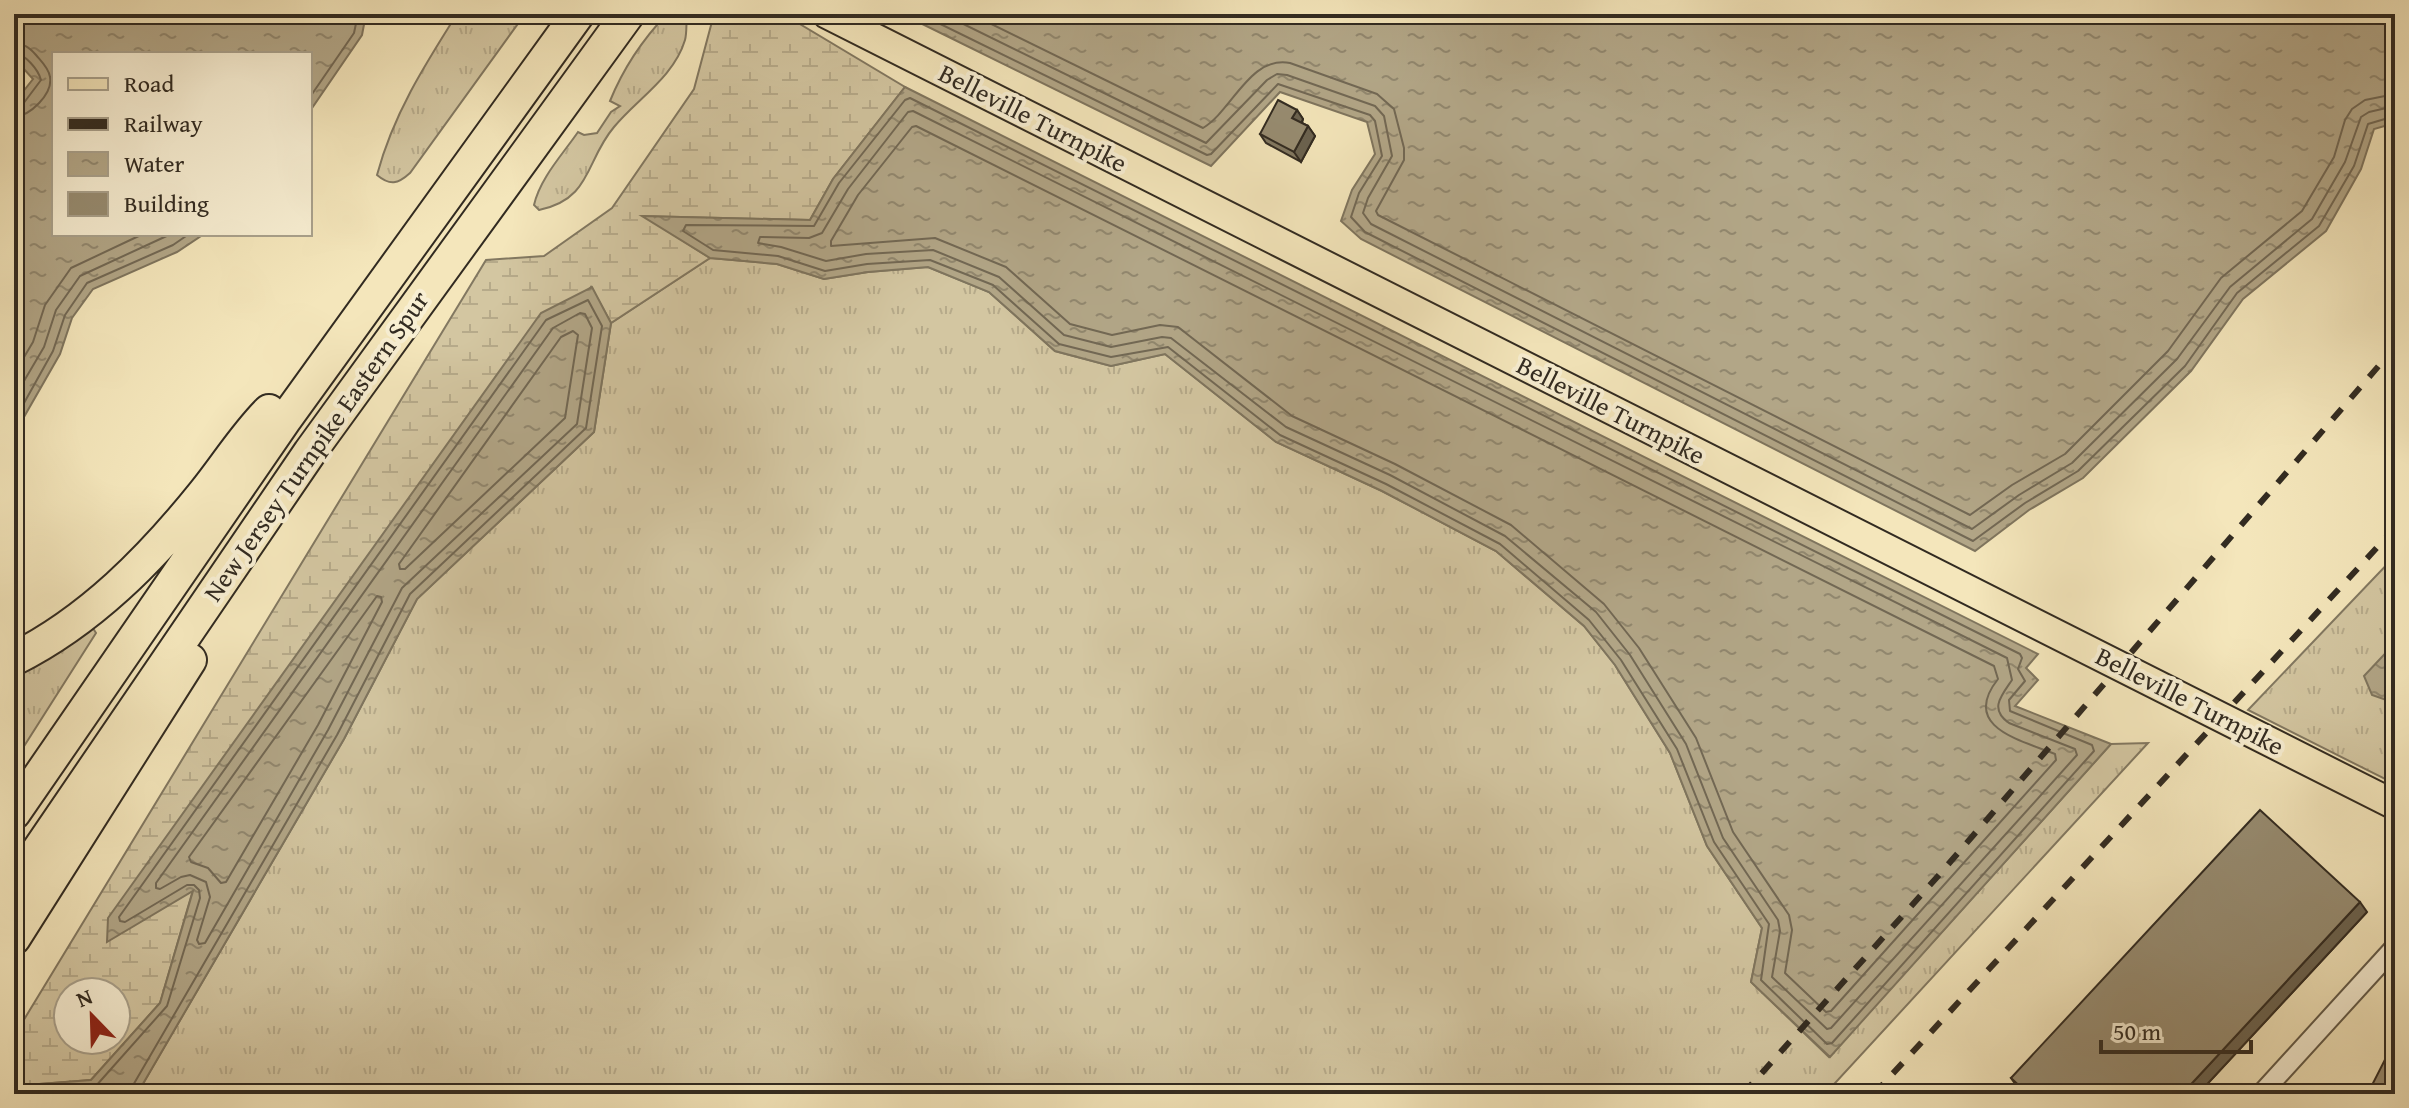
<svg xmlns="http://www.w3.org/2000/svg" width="2409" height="1108" font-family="'Gentium Book Plus',serif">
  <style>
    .grass { fill: url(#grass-tufts); stroke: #827861; stroke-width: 2 }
    .wetland { fill: url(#wetland-marsh); stroke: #827861; stroke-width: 2; fill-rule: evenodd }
    .water { fill: url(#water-ripples); stroke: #7f755e; stroke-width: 2 }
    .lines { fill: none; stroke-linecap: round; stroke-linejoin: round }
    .shore { stroke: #726854; stroke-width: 2 }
    .minor-casing { stroke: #625a48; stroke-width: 22 }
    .primary-casing { stroke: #322b21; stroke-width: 32 }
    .motorway-casing { stroke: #322b21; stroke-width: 36 }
    .minor { stroke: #f8efd3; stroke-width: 18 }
    .primary { stroke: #f4e6bb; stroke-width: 28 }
    .motorway { stroke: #f4e6bb; stroke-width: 32 }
    .rail { stroke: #322b21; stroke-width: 6; stroke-dasharray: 14 14; stroke-linecap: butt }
    .wall { fill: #827861; stroke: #322b21; stroke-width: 2 }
    .shaded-wall { fill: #6a624f; stroke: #322b21; stroke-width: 2 }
    .building { fill: #978c71; stroke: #322b21; stroke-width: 2 }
    .labels { text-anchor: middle; stroke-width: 8; stroke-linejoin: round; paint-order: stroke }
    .street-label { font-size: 26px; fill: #322b21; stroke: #f8efd3 }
  </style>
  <defs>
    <pattern id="grass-tufts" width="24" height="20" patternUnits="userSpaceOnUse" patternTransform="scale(2)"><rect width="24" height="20" fill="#d3c6a1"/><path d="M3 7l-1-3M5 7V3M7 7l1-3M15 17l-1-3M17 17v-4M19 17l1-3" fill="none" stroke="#b6aa8a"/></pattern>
    <pattern id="wetland-marsh" width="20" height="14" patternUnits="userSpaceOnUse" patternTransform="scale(2)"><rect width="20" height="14" fill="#d3c6a1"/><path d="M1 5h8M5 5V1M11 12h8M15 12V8" fill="none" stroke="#b6aa8a"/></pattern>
    <pattern id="water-ripples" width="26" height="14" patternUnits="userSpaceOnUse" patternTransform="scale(2)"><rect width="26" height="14" fill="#b2a687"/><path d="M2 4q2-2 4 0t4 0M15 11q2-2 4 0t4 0" fill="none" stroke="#91876e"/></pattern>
  </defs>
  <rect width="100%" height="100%" fill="#f4e6bb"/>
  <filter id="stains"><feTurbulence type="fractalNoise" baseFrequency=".0025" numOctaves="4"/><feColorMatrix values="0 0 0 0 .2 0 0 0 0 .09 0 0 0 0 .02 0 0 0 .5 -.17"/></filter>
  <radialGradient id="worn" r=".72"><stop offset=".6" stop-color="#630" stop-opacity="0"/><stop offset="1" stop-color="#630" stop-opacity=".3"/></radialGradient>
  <path class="grass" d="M457,14H525L410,173C398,184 390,186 377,175C393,115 424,66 457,14Z
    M667,14L687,15C686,23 687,33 685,40C674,77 637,99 614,127C585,161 592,199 539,210L534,205C540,178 563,154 578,132L584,135L597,133L611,112L620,106L610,101C623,69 643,39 667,14Z
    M710,258L777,264L824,279L868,272L928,267L989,292L1055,351L1111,366L1165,354L1276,442L1382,491L1496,551L1584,626L1615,665L1670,753L1707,846L1762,928L1751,982L1829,1057L2111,744L2148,743L1825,1094H137L344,739L417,599L594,432L611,323Z
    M2395,556V784L2248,710Z
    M91,625L96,633L14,762V671Z"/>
  <path class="wetland" d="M714,14H783L905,87L833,179L810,220L644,216L710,258L611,323L591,287L193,890L160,1003L91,1080L14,1086V1036L486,260L544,256L612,208L694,89ZM68,992H116V1040H68Z"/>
  <path class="water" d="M14,14H366L362,35L310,111V54H54V234H204L177,252L93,289L72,318L60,354L24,417L14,450V103L33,79L14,58Z
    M902,14H2395V123L2374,129L2361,169L2326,231L2243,299L2191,371L2083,478L2029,510L1975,551L1361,239L1341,221L1352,190L1375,154L1367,122L1280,92L1211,166Z
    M905,87L2038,654L2026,668L2038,680L2015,706L2111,744L1830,1057L1751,982L1762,928L1707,846L1670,753L1615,665L1584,626L1496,551L1382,491L1276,442L1165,354L1111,366L1055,351L989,292L928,267L868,272L824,279L777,264L710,258L642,216L810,220L833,179Z
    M592,287L611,323L594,432L417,599L344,739L137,1094H14V1086L91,1080L160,1003L193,891L107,942L108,918L541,313Z
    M2395,643V703L2372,695L2364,676Z"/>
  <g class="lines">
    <path class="shore" d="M920,14L1207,155L1211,154L1278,84L1370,115L1375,121L1382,156L1359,193L1351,217L1365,232L1973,541L2025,503L2078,471L2185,366L2237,293L2319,226L2354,166L2368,124L2395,116
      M943,14L1206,143L1267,80L1277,74L1287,75L1375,106L1384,116L1392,156L1368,198L1363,213L1371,224L1972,529L2019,495L2072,463L2177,359L2230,287L2312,219L2345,162L2361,117L2369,112L2395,106
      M971,14L1203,128C1232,111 1250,55 1290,63L1377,94L1394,109L1404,148V160L1376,211L1378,215L1970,515L2012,485L2065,454L2168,351L2221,278L2302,211L2334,157L2345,120L2352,109L2365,100L2395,94
      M14,43C24,44 29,47 36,55C41,61 49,68 50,77C53,94 30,116 14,117
      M14,53C25,54 38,69 41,80L23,104L14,107
      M310,97L354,33L358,14
      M910,98L2020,654L2022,658L2018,669L2025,681L2009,700L2010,711L2092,745L2094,751L1832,1043L1827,1044L1761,980L1769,924L1714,842L1677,749L1621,660L1589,620L1500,544L1386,484L1280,435L1168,347L1111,357L1059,344L993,285L930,260L867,264L825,271L778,256L713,250L683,231L686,225L814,226L839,183L905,100Z
      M913,111L2007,658L2012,680C2001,696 1989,709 2009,723L2075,749L2077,755L1831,1028L1827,1029L1772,977L1780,931L1778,920L1723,838L1686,744L1630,655L1596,612L1505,536L1390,475L1286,427L1171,338L1162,337L1111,347L1064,335L999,277L933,250L866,254L826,261L781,247L758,243L760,237L809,238L822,233L848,189L908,112Z
      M916,126L1994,666L1998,679C1960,727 2020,740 2055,754L2056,760L1831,1011L1826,1012L1785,973L1792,930L1789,915L1733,832L1696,738L1639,648L1604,604L1511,525L1395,464L1292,416L1178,327L1160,325L1112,335L1070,324L1006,267L935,238L831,246V241L858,195L912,127Z
      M580,313L585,314L592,328L577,424L402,588L328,730L205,943L199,944L197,940L210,897L206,882L190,875L181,877L160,889L156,888V883L553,328Z
      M573,331L578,335L565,418L405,569H400L399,564L561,337Z
      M14,374L33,342L45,305L71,268L143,234
      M14,398L44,347L56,310L80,276L171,234
      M14,421L53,351L65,315L87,283L173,245L189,234
      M377,596L381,597L382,602L318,725L226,882L221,883L208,868L191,862L189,857Z
      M14,1094L95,1087L167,1006L200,898L199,890L194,885H187L125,922L120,921L119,917L546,320L588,300L602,326L586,428L410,594L337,735L132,1087L131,1094"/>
    <g class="minor-casing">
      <path id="minor" d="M2261,1094L2395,947"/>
    </g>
    <g class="primary-casing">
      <path id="primary" d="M827,14L2395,805"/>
    </g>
    <g class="motorway-casing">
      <path id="motorway" d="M14,659C90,621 151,559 204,493C226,466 244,436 269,411
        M14,813L284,421L578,14
        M14,886L310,452L628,14
        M14,938L190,660"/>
    </g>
    <use href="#minor" class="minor"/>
    <use href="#primary" class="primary"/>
    <use href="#motorway" class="motorway"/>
    <path class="rail" d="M1743,1094L1939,875L2395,347
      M1874,1094L2395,528"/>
  </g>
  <path class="wall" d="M1297,110L1303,119L1302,123L1308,126L1315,136L1301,162L1266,143L1260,134Z
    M2367,912L2198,1094H2024L2018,1088L2011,1078Z"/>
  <path class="shaded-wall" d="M1297,110L1303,119L1299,128L1292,118Z
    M1308,126L1315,136L1301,162L1294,152Z
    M2360,902L2367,912L2198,1094H2182Z"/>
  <path class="building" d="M1278,100L1297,110L1292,118L1308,126L1294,152L1260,134Z
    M2260,810L2360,902L2182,1094H2028L2011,1078Z
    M2395,1040V1094H2379L2370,1089Z"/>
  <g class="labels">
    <g class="street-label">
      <text transform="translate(1033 118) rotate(27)" y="9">Belleville Turnpike</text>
      <text transform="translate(1611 410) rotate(27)" y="9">Belleville Turnpike</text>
      <text transform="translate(316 446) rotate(-55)" y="9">New Jersey Turnpike Eastern Spur</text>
      <text transform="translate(2190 701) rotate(27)" y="9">Belleville Turnpike</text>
    </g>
  </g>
  <rect width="2409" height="1108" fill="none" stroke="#f4e6bb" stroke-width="48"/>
  <rect x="16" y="16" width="2377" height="1076" fill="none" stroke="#322b21" stroke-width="4"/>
  <rect x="24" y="24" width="2361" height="1060" fill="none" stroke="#322b21" stroke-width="2"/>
  <rect x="52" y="52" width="260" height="184" fill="#f8efd3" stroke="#a9a18c" stroke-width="2"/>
  <rect x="68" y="78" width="40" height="12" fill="#f4e6bb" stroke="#a9a18c" stroke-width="2"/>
  <text x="124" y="92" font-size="24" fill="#322b21">Road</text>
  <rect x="68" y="118" width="40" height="12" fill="#322b21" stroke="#a9a18c" stroke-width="2"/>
  <text x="124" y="132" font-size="24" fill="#322b21">Railway</text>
  <rect x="68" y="152" width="40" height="24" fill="url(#water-ripples)" stroke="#a9a18c" stroke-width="2"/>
  <text x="124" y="172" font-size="24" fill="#322b21">Water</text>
  <rect x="68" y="192" width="40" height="24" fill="#978c71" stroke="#a9a18c" stroke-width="2"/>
  <text x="124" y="212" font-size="24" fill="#322b21">Building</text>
  <g transform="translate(92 1016) rotate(337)"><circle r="38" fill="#f8efd3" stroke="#a9a18c" stroke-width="2"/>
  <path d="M0-6L14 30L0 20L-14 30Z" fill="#8f2418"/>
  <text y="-12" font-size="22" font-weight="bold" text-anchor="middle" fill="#322b21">N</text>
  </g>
  <path d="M2101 1040v12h150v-12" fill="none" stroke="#322b21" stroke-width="4"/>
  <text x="2113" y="1040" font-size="24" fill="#322b21" stroke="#f8efd3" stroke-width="6" paint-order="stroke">50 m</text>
  <rect width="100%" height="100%" filter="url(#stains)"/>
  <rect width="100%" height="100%" fill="url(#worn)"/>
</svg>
